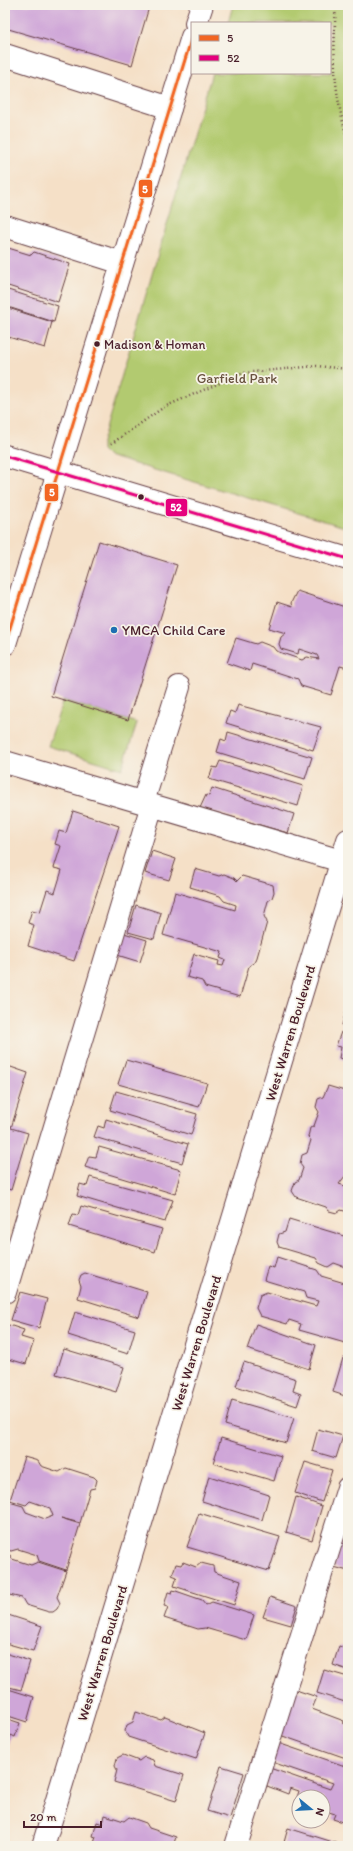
<svg xmlns="http://www.w3.org/2000/svg" width="353" height="1851" font-family="Itim,sans-serif">
  <style>
    .green { fill: #b2ca6f; stroke: #7e744d }
    .building { fill: #cfa6d8 }
    .lines { fill: none; stroke-linecap: round; stroke-linejoin: round }
    .minor-casing { stroke: #643c42; stroke-width: 24 }
    .major-casing { stroke: #643c42; stroke-width: 24 }
    .path { stroke: #643c42; stroke-width: 2.5; stroke-dasharray: 1 3; stroke-linecap: butt }
    .minor { stroke: #fff; stroke-width: 22 }
    .major { stroke: #fff; stroke-width: 22 }
    .bus-1-casing { stroke: #f7f3e8; stroke-width: 6 }
    .bus-2-casing { stroke: #f7f3e8; stroke-width: 6 }
    .bus-1 { stroke: #f26522; stroke-width: 3 }
    .bus-2 { stroke: #e5007d; stroke-width: 3 }
    .bus-dot { fill: #4a1f2b; stroke: #f7f3e8; stroke-width: 1.5 }
    .poi-dot { fill: #1f6fb2; stroke: #f7f3e8; stroke-width: 1.5 }
    .labels { text-anchor: middle; stroke-width: 3.5; stroke-linejoin: round; paint-order: stroke }
    .bus-label { font-size: 13px; fill: #4a1f2b; stroke: #f7f3e8; text-anchor: start }
    .park-label { font-size: 14px; fill: #69523f; stroke: #f7f3e8 }
    .poi-label { font-size: 14px; fill: #4a1f2b; stroke: #f7f3e8; text-anchor: start }
    .street-label { font-size: 14px; fill: #4a1f2b; stroke: #f7f3e8 }
    .line-badge { stroke: #f7f3e8; stroke-width: 1.5 }
    .badge-label { font-size: 11px; text-anchor: middle; font-weight: bold; fill: #fff }
  </style>
  <rect width="100%" height="100%" fill="#f7f3e8"/>
  <filter id="ink" filterUnits="userSpaceOnUse"><feTurbulence type="fractalNoise" baseFrequency=".025" numOctaves="2"/><feDisplacementMap in="SourceGraphic" scale="8" xChannelSelector="R" yChannelSelector="G"/><feConvolveMatrix kernelMatrix="1 2 1 2 8 2 1 2 1" color-interpolation-filters="sRGB"/></filter>
  <filter id="wash" filterUnits="userSpaceOnUse"><feTurbulence type="fractalNoise" baseFrequency=".012" numOctaves="4" result="noise"/><feDisplacementMap in="SourceGraphic" scale="16" xChannelSelector="R" yChannelSelector="G"/><feGaussianBlur stdDeviation="0.9" result="paint"/><feColorMatrix in="noise" values="0 0 0 0 0 0 0 0 0 0 0 0 0 0 0 0 0 1.4 0 .05"/><feComposite in="paint" operator="in"/></filter>
  <g filter="url(#wash)">
    <rect width="100%" height="100%" fill="#f5e0c7"/>
    <path class="green" d="M233,5H348V528L108,456L102,450V442L212,73H330V23H228Z
      M63,700L137,723L122,769L48,746Z"/>
    <g id="blocks">
      <path class="building" d="M5,5H142L149,7L132,65L5,28Z
        M5,247L31,255L34,252L70,264L58,302L5,285Z
        M5,289L58,306L54,322L5,306Z
        M5,307L52,322L45,348L5,336Z
        M99,541L177,565L128,720L51,696Z
        M297,591L348,608V668L340,666L331,695L301,686L298,679L252,664L250,671L227,663L236,638L256,644L260,642L273,647L276,651L302,660L307,657L319,659L317,655L299,649L298,654L281,649L279,644L281,637L286,633L269,628L277,602L292,607L291,603Z
        M238,705L321,727L313,750L226,723L230,711L235,713Z
        M228,732L312,757L305,779L217,752L221,739L226,741Z
        M220,761L303,786L298,806L209,779L213,767L217,768Z
        M212,788L294,814L288,833L200,808L206,795L209,796Z
        M73,811L119,826L74,961L28,946L34,925L28,923L32,910L40,912L47,890L55,893L62,870L54,868L61,846L55,844L59,831L66,833Z
        M152,851L176,859L169,880L145,873Z
        M195,869L219,876L224,874L234,878L237,881L242,876L273,885L274,892L272,898L268,901L264,916L267,922L256,961L249,966L240,997L205,987L202,981L187,977L194,954L219,961L218,965L223,966L225,960L220,958L222,952L163,935L175,892L235,910L236,905L224,901L220,896L190,887Z
        M136,905L161,913L154,939L128,932Z
        M124,933L147,940L140,962L117,955Z
        M346,1011H348V1026L342,1025Z
        M341,1032L348,1034V1061L339,1058L341,1047L336,1046Z
        M126,1060L207,1083L199,1107L118,1084Z
        M5,1065L28,1073L11,1128L28,1133L11,1190L5,1188Z
        M328,1086L348,1092V1179L345,1176L339,1184L348,1187V1212L341,1210L337,1213L329,1211L326,1207L296,1197L292,1191L295,1182L299,1180L303,1168L300,1164L302,1155L307,1153L311,1140L308,1137L310,1128L314,1126L319,1112L316,1107L318,1099L323,1097Z
        M116,1091L197,1114L191,1135L110,1110Z
        M106,1119L188,1144L182,1163L94,1137L98,1126L104,1128Z
        M99,1147L181,1170L175,1194L85,1167L89,1156L96,1157Z
        M90,1177L173,1200L165,1222L77,1196L80,1184L87,1186Z
        M81,1206L162,1229L155,1252L69,1226L73,1214L78,1215Z
        M289,1219L348,1237V1268L334,1263L328,1267L319,1263L316,1258L279,1247L277,1242L279,1234L285,1232Z
        M277,1257L317,1270L321,1276L348,1284V1333L345,1343L299,1330L301,1324L289,1320L287,1324L260,1316L256,1308L260,1295L267,1292L316,1306L318,1301L306,1298L304,1292L264,1280L268,1266L274,1268Z
        M85,1273L147,1292L139,1317L78,1298L81,1286L79,1280L81,1275Z
        M20,1292L47,1299L39,1328L11,1320Z
        M75,1312L135,1330L128,1354L68,1335Z
        M256,1324L316,1345L309,1369L247,1349Z
        M9,1325L24,1330L21,1337L34,1341L26,1364L5,1358V1335Z
        M64,1349L124,1367L116,1392L56,1374Z
        M343,1358L348,1359V1397L333,1392Z
        M244,1362L296,1379L293,1391L301,1394L297,1406L236,1386Z
        M232,1400L294,1418L286,1443L225,1425Z
        M318,1429L343,1436L336,1458L312,1451Z
        M221,1438L281,1456L274,1481L213,1463Z
        M24,1457L38,1461L41,1466L59,1472L66,1468L94,1477L97,1480L95,1488L90,1489L80,1523L61,1518L80,1524L66,1570L39,1561L37,1555L18,1549L11,1551L5,1549V1517L9,1502L23,1506L26,1512L45,1519L53,1516L50,1508L30,1501L26,1505L10,1500Z
        M305,1462L332,1470L322,1502L295,1493Z
        M209,1476L269,1495L262,1520L202,1501Z
        M296,1497L322,1506L312,1540L286,1532Z
        M199,1513L280,1537L269,1571L187,1547Z
        M341,1543L348,1545V1571L334,1567Z
        M5,1554L10,1555L12,1559L31,1565L38,1562L66,1571L57,1597L60,1603L57,1609L53,1612H49L26,1605L22,1598L5,1594Z
        M183,1562L196,1567L201,1563L213,1566L214,1572L241,1581L234,1605L174,1586L177,1577L172,1575L176,1564L181,1565Z
        M173,1590L202,1600L206,1605L212,1602L254,1615L246,1640L205,1628L198,1629L164,1618L168,1607L164,1606L168,1592L172,1593Z
        M270,1597L297,1606L291,1625L263,1617Z
        M5,1614L42,1626L33,1651L5,1643Z
        M339,1646L348,1649V1670L333,1665Z
        M5,1653L30,1661L21,1690L5,1686Z
        M324,1670L348,1677V1703L317,1693Z
        M5,1688L34,1697L27,1722L5,1715Z
        M290,1688L317,1697L312,1709L344,1721L343,1723L348,1725V1763L344,1762L346,1758L274,1733Z
        M136,1712L161,1720L165,1717L205,1733L196,1759L128,1737L125,1731L127,1725L133,1722Z
        M5,1718L20,1723L15,1737L11,1735L7,1746H5Z
        M278,1743L348,1767V1824L333,1819L335,1814L323,1810V1797H299V1802L296,1801L299,1791L290,1788L288,1794L267,1786L263,1772L264,1766L330,1789L333,1783L272,1762Z
        M5,1753L9,1758L5,1769Z
        M123,1755L139,1761L144,1757L153,1760L155,1766L184,1775L176,1801L114,1782L117,1770L115,1766L117,1758Z
        M221,1766L244,1773L230,1818L207,1811Z
        M105,1815L124,1821L129,1817L146,1823L149,1828L176,1837L173,1846H93L96,1837L93,1836L97,1822L103,1824Z
        M288,1828L346,1846H283Z"/>
    </g>
  </g>
  <g filter="url(#ink)">
    <use href="#blocks" fill-opacity="0" stroke="#643c42" stroke-width="1"/>
    <g class="lines">
      <g class="minor-casing">
        <path id="minor" d="M5,55L170,108
          M5,226L122,263
          M5,456L348,559
          M5,762L348,863
          M143,802L179,687
          M5,1292L152,805
          M43,1846L348,840
          M236,1846L348,1488"/>
      </g>
      <g class="major-casing">
        <path id="major" d="M196,23L202,5
          M5,644L192,37"/>
      </g>
      <path class="path" d="M336,5C333,54 333,93 348,140
        M111,444L164,407L243,373L317,366L348,369"/>
      <use href="#minor" class="minor"/>
      <use href="#major" class="major"/>
      <g class="bus-1-casing">
        <path id="bus-1" d="M5,644L192,37"/>
      </g>
      <g class="bus-2-casing">
        <path id="bus-2" d="M5,456L348,559"/>
      </g>
      <use href="#bus-1" class="bus-1"/>
      <use href="#bus-2" class="bus-2"/>
    </g>
  </g>
  <g class="bus-dot">
    <circle cx="97" cy="344" r="3.5"/>
    <circle cx="141" cy="497" r="3.5"/>
  </g>
  <circle class="poi-dot" cx="114" cy="630" r="4"/>
  <g class="labels">
    <g class="bus-label">
      <text x="104" y="349">Madison &amp; Homan</text>
    </g>
    <g class="park-label">
      <text x="237" y="383">Garfield Park</text>
    </g>
    <g class="poi-label">
      <text x="122" y="635">YMCA Child Care</text>
    </g>
    <g class="street-label">
      <text transform="translate(290 1033) rotate(-73)" y="5">West Warren Boulevard</text>
      <text transform="translate(196 1343) rotate(-73)" y="5">West Warren Boulevard</text>
      <text transform="translate(102 1653) rotate(-73)" y="5">West Warren Boulevard</text>
    </g>
  </g>
  <g class="line-badge">
    <rect x="138" y="179" width="15" height="19" rx="4" fill="#f26522"/>
    <rect x="44" y="483" width="15" height="19" rx="4" fill="#f26522"/>
    <rect x="165" y="498" width="23" height="19" rx="4" fill="#e5007d"/>
  </g>
  <g class="badge-label">
    <text x="145" y="193">5</text>
    <text x="52" y="496">5</text>
    <text x="176" y="511">52</text>
  </g>
  <rect width="353" height="1851" fill="none" stroke="#f7f3e8" stroke-width="20"/>
  <rect x="191" y="22" width="140" height="52" fill="#f7f3e8" stroke="#b29e9c"/>
  <rect x="199" y="35" width="20" height="6" fill="#f26522" stroke="#b29e9c"/>
  <text x="227" y="42" font-size="12" fill="#4a1f2b">5</text>
  <rect x="199" y="55" width="20" height="6" fill="#e5007d" stroke="#b29e9c"/>
  <text x="227" y="62" font-size="12" fill="#4a1f2b">52</text>
  <g transform="translate(311 1809) rotate(108)"><circle r="19" fill="#f7f3e8" stroke="#b29e9c"/>
  <path d="M0-3L7 15L0 10L-7 15Z" fill="#1f6fb2"/>
  <text y="-6" font-size="11" font-weight="bold" text-anchor="middle" fill="#4a1f2b">N</text>
  </g>
  <path d="M24 1821v6h77v-6" fill="none" stroke="#4a1f2b" stroke-width="2"/>
  <text x="30" y="1821" font-size="12" fill="#4a1f2b" stroke="#f7f3e8" stroke-width="3" paint-order="stroke">20 m</text>
</svg>
